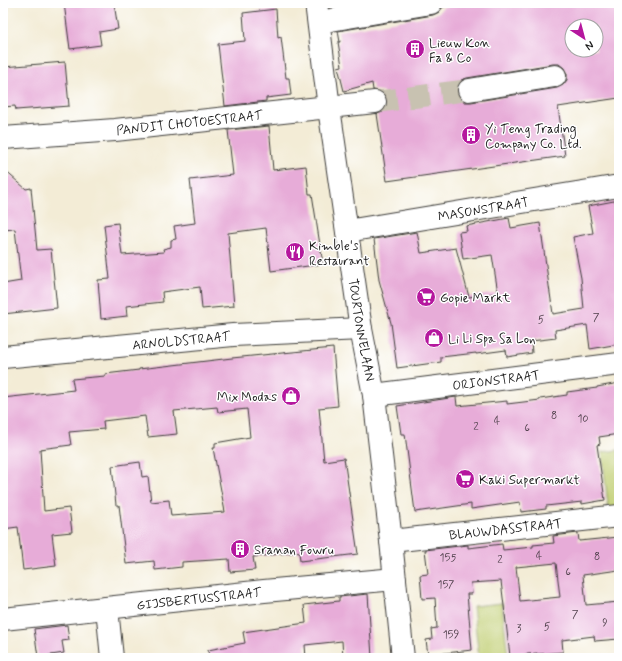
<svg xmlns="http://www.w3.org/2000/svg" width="622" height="661" font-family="Mynerve,sans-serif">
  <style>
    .green { fill: #bfcd6f; stroke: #6e7446 }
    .building { fill: #e7acd8; fill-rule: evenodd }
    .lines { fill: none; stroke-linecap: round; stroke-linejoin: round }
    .minor-tunnel { stroke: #c8c2b1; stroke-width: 22; stroke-dasharray: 22 11; stroke-linecap: butt }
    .minor-casing { stroke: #3c3b38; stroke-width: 24 }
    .minor { stroke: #fff; stroke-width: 22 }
    .labels { text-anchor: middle; stroke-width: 3; stroke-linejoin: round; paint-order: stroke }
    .number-label { font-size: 11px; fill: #4f404b }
    .poi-label { font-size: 13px; fill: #1c1c1c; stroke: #fff; text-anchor: start }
    .street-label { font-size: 13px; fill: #1c1c1c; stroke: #fff }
  </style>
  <rect width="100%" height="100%" fill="#fff"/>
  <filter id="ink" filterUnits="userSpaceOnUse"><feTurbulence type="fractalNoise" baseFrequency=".025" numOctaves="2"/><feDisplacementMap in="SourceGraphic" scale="8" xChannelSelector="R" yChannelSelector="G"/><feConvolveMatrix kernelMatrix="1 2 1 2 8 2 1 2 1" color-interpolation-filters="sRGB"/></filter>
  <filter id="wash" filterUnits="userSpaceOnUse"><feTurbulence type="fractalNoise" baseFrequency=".012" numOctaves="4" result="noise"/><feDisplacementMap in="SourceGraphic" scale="16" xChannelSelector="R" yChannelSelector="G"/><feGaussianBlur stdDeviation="0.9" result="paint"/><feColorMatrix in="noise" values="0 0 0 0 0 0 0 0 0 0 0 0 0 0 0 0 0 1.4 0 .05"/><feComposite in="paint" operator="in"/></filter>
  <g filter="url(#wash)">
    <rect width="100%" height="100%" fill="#f3ecd6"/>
    <path class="green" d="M619,450V514L609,515L602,452Z
      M502,603L508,658H479L473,606Z"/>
    <g id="blocks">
      <path class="building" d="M64,3H114L118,29L99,32L101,45L70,49Z
        M466,3H619V98L558,107L565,156L387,181L377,114L383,112L386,107L387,100L385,94L380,91L373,90L372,83L344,91L338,67L342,66L338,42H340L338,31L433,15L439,12L443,7ZM572,26H596V50H572ZM553,64H559L564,68L567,74V80L563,85L557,88L471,102H464L460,98L457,92L458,85L461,80L467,78Z
        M276,9L278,38L281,37L286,78H289L291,95L266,98V101L225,106L218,44L245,41L243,13Z
        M65,62L69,106L16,110L15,106L3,107V67Z
        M269,126L273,170L306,166L309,194H312L323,264L271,271L266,228L228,233L234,306L202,309L200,287L162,292L163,302L126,306L127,316L101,319L98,280L110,279L104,225L118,223L122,255L164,252L163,249L171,247V240L176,239L174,226L195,223L190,180L233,175L228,130Z
        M3,169L26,189L31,188L37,250L51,249L57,308L3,314V284L21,281L15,229L3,230Z
        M619,200V344L590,349L587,325L555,330L556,338L531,341L532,353L507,357L506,350L476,354V353L441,357V362L397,368L391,323L379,280L374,239L417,232L421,253L456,248L469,297L498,293L492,255L463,259L459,232L467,231L466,226L509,218L511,228L540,223L553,314L584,309L581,278L573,237L593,233L588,206Z
        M333,348L338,406L319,408L324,461L344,458L358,554L300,561L299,552L253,557L255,570L230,572L229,559L182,562V567L155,570L154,561L126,564L119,505H116L112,466L140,462L142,477L148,476L151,502L169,500L171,516L225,512L213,448H215V443L250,437L247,409L218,412L217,407L174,411L177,434L148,437L145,416L103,421L104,429L69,432L71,445L40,449L44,511L69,508L72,532L52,534L56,566L23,570L18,527L3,529V417H6L3,398L74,390L72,379L105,376V374L139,370V369L232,358Z
        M619,383V434L599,437L600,444L597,445L605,500L582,504V502L546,506V509L521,512L520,502L471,509V504L415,512L405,434H401L397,406L456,397L457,406L507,401V404L540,400V399L567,395V392L597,388V387Z
        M578,533L579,541L619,537V570L583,575L586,605L619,602V639L595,641L594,636L562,640L563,652L538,654L537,653L510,656L501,581L471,583L472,594H467L472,650L428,655L426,640L432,639L431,629L437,628L435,598L422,599L420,575L428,574L425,550L468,545V548L502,544L503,550L533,547V545L554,543L553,536ZM556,563L560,597L520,601L516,567Z
        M368,594L372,658H343L342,641L305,645L306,658H209L208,650L245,643L243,632L306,623L304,605L339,601V597Z
        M67,625L69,640L62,641L64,653L38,657L34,629Z"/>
    </g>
  </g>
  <g filter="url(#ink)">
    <use href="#blocks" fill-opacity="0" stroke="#3c3b38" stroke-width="1"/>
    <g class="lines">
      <path class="minor-tunnel" d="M375,102L469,90"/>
      <g class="minor-casing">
        <g id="minor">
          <path id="s1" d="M316,3L329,108L361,329L374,395L391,541L403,658"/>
          <path d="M319,22L431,3"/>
          <path d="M469,90L555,76"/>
          <path id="s2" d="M3,138L115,130L375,102"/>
          <path id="s3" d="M347,231L619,186"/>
          <path id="s4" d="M3,357L233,335L361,329"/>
          <path id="s5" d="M374,395L619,364"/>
          <path id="s6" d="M391,541L619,516"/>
          <path d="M107,608L112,658"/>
          <path id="s7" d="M3,619L264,591L395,579"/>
        </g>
      </g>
      <use href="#minor" class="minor"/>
    </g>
  </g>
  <defs>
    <g id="building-disc" transform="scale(1)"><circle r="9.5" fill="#b5179e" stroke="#fff"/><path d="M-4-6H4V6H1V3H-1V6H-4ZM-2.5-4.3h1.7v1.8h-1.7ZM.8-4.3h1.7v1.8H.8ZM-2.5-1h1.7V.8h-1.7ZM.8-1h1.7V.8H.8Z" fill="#fff"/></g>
    <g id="restaurant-disc" transform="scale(1)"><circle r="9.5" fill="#b5179e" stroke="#fff"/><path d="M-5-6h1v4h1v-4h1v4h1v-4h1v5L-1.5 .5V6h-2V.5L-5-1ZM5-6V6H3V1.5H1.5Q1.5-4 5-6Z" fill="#fff"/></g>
    <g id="supermarket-disc" transform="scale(1)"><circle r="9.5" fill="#b5179e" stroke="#fff"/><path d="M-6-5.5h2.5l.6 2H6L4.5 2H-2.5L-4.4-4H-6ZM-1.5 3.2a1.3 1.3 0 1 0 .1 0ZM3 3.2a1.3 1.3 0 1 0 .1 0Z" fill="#fff"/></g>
    <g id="shop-disc" transform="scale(1)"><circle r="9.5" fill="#b5179e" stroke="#fff"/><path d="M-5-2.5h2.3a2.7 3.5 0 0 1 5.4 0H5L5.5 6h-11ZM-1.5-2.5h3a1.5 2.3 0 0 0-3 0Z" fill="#fff"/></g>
  </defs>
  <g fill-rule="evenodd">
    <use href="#building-disc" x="415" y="49"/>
    <use href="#building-disc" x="471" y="135"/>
    <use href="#restaurant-disc" x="295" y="252"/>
    <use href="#supermarket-disc" x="426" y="297"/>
    <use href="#shop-disc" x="434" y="338"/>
    <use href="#shop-disc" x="291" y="396"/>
    <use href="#supermarket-disc" x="465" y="479"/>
    <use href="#building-disc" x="240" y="549"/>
  </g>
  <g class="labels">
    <g class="number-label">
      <text x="596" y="321">7</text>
      <text x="541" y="323">5</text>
      <text x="554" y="419">8</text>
      <text x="583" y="422">10</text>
      <text x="497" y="424">4</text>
      <text x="476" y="430">2</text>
      <text x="527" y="431">6</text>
      <text x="539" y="559">4</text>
      <text x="597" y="560">8</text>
      <text x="448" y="561">155</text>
      <text x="500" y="563">2</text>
      <text x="568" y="575">6</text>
      <text x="446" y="588">157</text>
      <text x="575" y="618">7</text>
      <text x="605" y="626">9</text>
      <text x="547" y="630">5</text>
      <text x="519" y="632">3</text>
      <text x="451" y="638">159</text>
    </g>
    <g class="poi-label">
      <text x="429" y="47">Lieuw Kon<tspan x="429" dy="15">Fa &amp; Co</tspan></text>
      <text x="485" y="133">Yi Teng Trading<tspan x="485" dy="15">Company Co. Ltd.</tspan></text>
      <text x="309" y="250">Kimble's<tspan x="309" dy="15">Restaurant</tspan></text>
      <text x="440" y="302">Gopie Markt</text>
      <text x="448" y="343">Li Li Spa Sa Lon</text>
      <text x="277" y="401" text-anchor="end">Mix Modas</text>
      <text x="479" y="484">Kaki Supermarkt</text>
      <text x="254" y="554">Sranan Fowru</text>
    </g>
    <g class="street-label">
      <text dy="5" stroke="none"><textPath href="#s2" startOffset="187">PANDIT CHOTOESTRAAT</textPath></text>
      <text dy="5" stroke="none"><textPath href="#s3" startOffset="138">MASONSTRAAT</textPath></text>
      <text dy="5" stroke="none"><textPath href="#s1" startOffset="330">TOURTONNELAAN</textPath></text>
      <text dy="5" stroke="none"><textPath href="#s4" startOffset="179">ARNOLDSTRAAT</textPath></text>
      <text dy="5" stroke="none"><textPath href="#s5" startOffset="123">ORIONSTRAAT</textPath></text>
      <text dy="5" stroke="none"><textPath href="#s6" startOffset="115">BLAUWDASSTRAAT</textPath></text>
      <text dy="5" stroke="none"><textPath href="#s7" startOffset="197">GIJSBERTUSSTRAAT</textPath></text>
    </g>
  </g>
  <rect width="622" height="661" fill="none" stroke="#fff" stroke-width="16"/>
  <g transform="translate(584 38) rotate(144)"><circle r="19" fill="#ffffff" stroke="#a4a4a4"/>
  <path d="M0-3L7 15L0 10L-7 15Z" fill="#b5179e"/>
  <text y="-6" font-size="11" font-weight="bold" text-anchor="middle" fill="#1c1c1c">N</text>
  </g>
</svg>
